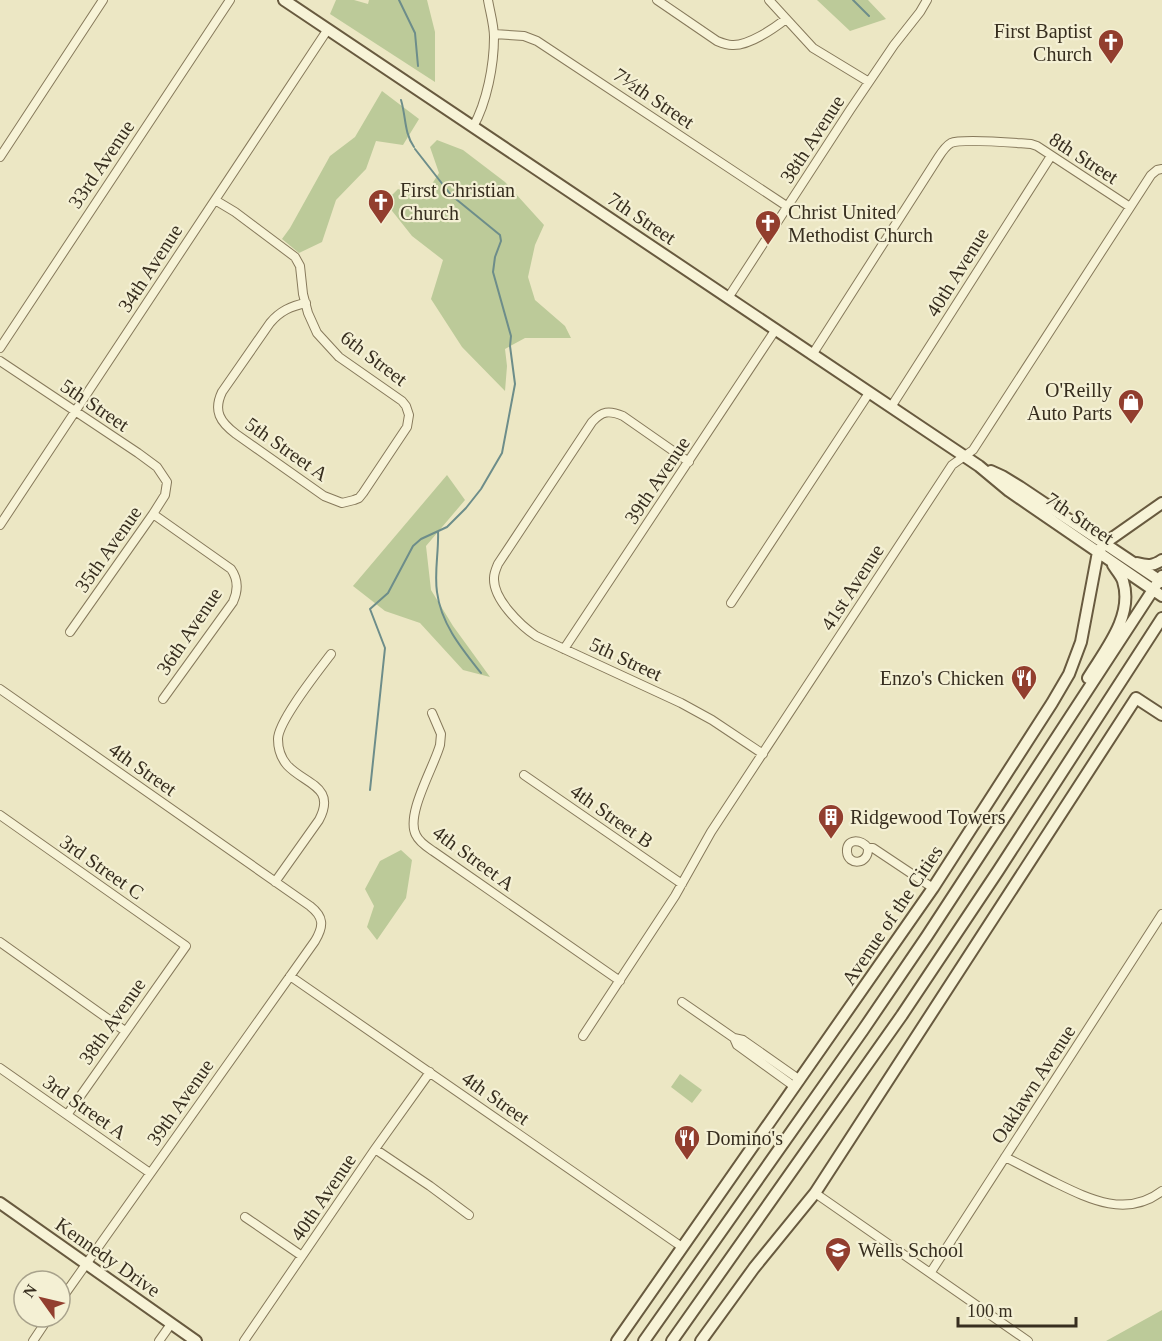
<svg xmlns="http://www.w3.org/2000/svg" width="1162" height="1341" font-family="'Times New Roman',serif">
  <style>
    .green { fill: #bcca99 }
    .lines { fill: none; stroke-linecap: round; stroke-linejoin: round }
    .stream { stroke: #6d8d8a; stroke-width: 2 }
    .street-casing { stroke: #86795b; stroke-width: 10 }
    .secondary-casing { stroke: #685a3f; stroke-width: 14 }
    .street { stroke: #f7f3d7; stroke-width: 8 }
    .secondary { stroke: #f7f3d7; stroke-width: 10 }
    .labels { text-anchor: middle; stroke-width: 4.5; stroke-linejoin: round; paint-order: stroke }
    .poi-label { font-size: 20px; fill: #372e1f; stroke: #f4f0d4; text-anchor: start }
    .street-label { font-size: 20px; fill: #372e1f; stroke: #f4f0d4 }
  </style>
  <rect width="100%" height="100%" fill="#ece7c4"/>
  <path class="green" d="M336,0H354L368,4L369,0H427L435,32V82L330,14Z
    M817,0H868L886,19L850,31Z
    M382,91L419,119L403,145L376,141L366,169L336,200L322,242L299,253L282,239L290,228L330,156L355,137Z
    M437,140L463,150L505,182L544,225L535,245L528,277L535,300L565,326L571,338H525L505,349L507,366L505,391L462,347L431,299L443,260L412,236L385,202L398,189L423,198L439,173L430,147Z
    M447,475L465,500L426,546L431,590L453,626L490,677L463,670L420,623L385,611L353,586Z
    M401,850L412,860L406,898L377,940L367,927L374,906L365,889L380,861Z
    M680,1074L702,1090L692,1103L671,1087Z
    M1162,1310V1341H1106Z"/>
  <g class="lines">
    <path class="stream" d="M399,0L415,33L418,66
      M853,0L869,16
      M401,100C406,116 404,133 414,147
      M438,531C439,551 434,572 437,592C441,624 462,649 481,673
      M370,790L385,648L370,609L388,593L413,546L421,539L447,527L466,508L481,489L502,453L515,384L510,346L511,336L493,272L495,257L501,241L500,235L451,195L415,149"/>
    <g class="street-casing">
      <path id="street" d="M657,0L717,41C722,43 727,45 732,45C748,46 773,29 786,19
        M769,0L813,48L869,82
        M494,34L524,36L537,41L788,207
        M473,127C487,102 494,65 494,37C494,25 490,12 488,0
        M0,157L103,0
        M215,200L235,212L295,257L300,266L303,294L308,313L317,333L339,357L402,401L406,406L409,415L407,427L363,493L359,498L354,500L342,503L324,496L236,434C220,422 213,411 222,392L270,323C280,311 291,306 306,303
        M728,298L850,110L894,45L920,12L927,0
        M0,348L230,0
        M812,355L936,161C940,155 944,147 951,143C962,138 1015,143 1031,144L1037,146L1130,207
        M0,361L138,453L157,467L167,482L165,495L153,514L70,632
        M891,407L1051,156
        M689,462L623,416C609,410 602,411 592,422L498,564C496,569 494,573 494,578C493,599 520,625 536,636L681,703L712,720L763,754
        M153,514L231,569C238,579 238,591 233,602L163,699
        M0,525L328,29
        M731,603L869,393
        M564,649L776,329
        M0,689L310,906C324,917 324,926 315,941L60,1301
        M432,713L441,734L440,745C434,767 405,815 416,835C419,842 427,847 433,851L620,981
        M524,775L682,884
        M0,815L186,946L67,1115
        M868,848C869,865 848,866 847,852C846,838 861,839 868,848H873L933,888
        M275,882L319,820C337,786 304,784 287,765C281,758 278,748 278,739C278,721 319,670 331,654
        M0,942L125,1031
        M290,976L682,1247
        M682,1002L734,1038
        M583,1036L675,896L711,832L952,465L973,450L1151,175L1157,170L1162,169
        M0,1068L150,1173
        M795,1087L737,1045L734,1038L743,1040L800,1080
        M375,1149L430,1186L469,1215
        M1005,1157C1021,1165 1036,1173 1052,1181C1087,1198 1126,1219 1162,1191
        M815,1193L1028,1341
        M245,1217L302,1256
        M931,1272L1162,914
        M33,1341L49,1317
        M159,1341L171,1324
        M244,1341L375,1149L430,1072"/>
    </g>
    <g class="secondary-casing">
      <path id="secondary" d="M284,0L979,466L1009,491L1162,596
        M991,471L1002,476L1020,487L1162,582
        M1137,563C1148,566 1153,566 1162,560
        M1088,678C1105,650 1134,616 1123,581C1121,575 1116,570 1113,565
        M0,1203L196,1341
        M617,1341L933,888L1052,703L1069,674L1081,642L1098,552L1105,543L1162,503
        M644,1341L863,1030L927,936L1162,576
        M672,1341L902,1015L998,871L1162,618
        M701,1341L754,1268L815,1193L1136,698L1162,715"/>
    </g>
    <use href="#street" class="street"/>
    <use href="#secondary" class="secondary"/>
  </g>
  <defs>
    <g id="church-pin" transform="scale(1.35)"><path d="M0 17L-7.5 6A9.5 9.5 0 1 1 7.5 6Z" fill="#923e2e" stroke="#f4f0d4"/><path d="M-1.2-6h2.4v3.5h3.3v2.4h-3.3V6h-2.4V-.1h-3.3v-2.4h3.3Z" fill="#fff"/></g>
    <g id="shop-pin" transform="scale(1.35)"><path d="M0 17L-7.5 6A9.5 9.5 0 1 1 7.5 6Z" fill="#923e2e" stroke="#f4f0d4"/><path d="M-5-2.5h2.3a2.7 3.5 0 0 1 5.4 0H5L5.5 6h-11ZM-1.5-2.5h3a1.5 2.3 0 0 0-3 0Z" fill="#fff"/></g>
    <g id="restaurant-pin" transform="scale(1.35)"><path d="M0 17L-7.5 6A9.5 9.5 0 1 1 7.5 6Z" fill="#923e2e" stroke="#f4f0d4"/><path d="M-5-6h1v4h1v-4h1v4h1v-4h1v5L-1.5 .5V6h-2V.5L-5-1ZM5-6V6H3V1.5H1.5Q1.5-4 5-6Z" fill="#fff"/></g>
    <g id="building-pin" transform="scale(1.35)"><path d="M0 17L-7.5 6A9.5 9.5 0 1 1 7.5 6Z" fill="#923e2e" stroke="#f4f0d4"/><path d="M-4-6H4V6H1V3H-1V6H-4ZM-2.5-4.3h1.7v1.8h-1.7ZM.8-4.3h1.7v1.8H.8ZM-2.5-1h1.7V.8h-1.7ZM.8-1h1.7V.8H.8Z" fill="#fff"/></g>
    <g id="school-pin" transform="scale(1.35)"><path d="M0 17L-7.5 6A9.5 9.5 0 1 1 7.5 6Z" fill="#923e2e" stroke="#f4f0d4"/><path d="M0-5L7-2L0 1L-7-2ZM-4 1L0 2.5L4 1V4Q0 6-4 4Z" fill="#fff"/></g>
  </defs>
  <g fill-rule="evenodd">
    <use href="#church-pin" x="1111" y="42"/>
    <use href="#church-pin" x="381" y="202"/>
    <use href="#church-pin" x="768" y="223"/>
    <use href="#shop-pin" x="1131" y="402"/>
    <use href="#restaurant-pin" x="1024" y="678"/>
    <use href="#building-pin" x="831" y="817"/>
    <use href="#restaurant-pin" x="687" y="1138"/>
    <use href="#school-pin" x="838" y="1250"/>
  </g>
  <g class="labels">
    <g class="poi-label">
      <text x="1092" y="38" text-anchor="end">First Baptist<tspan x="1092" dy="23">Church</tspan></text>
      <text x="400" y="197">First Christian<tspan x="400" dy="23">Church</tspan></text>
      <text x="788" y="219">Christ United<tspan x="788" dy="23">Methodist Church</tspan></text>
      <text x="1112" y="397" text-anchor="end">O'Reilly<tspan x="1112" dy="23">Auto Parts</tspan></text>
      <text x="1004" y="685" text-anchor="end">Enzo's Chicken</text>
      <text x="850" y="824">Ridgewood Towers</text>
      <text x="706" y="1145">Domino's</text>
      <text x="858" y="1257">Wells School</text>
    </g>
    <g class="street-label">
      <text transform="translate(654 98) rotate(34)" y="7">7½th Street</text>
      <text transform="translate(812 139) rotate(-57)" y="7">38th Avenue</text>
      <text transform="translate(1084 158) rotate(33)" y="7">8th Street</text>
      <text transform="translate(101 164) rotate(-56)" y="7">33rd Avenue</text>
      <text transform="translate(642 218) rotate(34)" y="7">7th Street</text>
      <text transform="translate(150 268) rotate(-57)" y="7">34th Avenue</text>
      <text transform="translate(957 272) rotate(-58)" y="7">40th Avenue</text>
      <text transform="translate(374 358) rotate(37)" y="7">6th Street</text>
      <text transform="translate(95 405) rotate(34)" y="7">5th Street</text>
      <text transform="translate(287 449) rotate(35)" y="7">5th Street A</text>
      <text transform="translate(657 480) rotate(-56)" y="7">39th Avenue</text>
      <text transform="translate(1080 518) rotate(34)" y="7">7th Street</text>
      <text transform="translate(108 549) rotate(-55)" y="7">35th Avenue</text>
      <text transform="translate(852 587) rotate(-57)" y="7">41st Avenue</text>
      <text transform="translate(189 631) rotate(-56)" y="7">36th Avenue</text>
      <text transform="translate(626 659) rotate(25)" y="7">5th Street</text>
      <text transform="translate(143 769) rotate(35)" y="7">4th Street</text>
      <text transform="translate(612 816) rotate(35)" y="7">4th Street B</text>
      <text transform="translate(474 858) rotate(36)" y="7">4th Street A</text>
      <text transform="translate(102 867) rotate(35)" y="7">3rd Street C</text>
      <text transform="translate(892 915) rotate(-56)" y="7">Avenue of the Cities</text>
      <text transform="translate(112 1021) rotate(-55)" y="7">38th Avenue</text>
      <text transform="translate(1033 1084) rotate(-57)" y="7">Oaklawn Avenue</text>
      <text transform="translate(496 1098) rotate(35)" y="7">4th Street</text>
      <text transform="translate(180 1102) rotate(-55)" y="7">39th Avenue</text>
      <text transform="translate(85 1107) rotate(35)" y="7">3rd Street A</text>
      <text transform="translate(323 1197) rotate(-56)" y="7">40th Avenue</text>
      <text transform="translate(108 1257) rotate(35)" y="7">Kennedy Drive</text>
    </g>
  </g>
  <g transform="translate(42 1299) rotate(304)"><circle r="28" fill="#f4f0d4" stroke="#a8a28c" stroke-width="1.5"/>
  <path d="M0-4.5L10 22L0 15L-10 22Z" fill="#923e2e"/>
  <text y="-9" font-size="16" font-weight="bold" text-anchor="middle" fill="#372e1f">N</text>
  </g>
  <path d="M958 1317v9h118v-9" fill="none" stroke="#372e1f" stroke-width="3"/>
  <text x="967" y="1317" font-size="18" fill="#372e1f" stroke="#f4f0d4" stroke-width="4.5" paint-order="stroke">100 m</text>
</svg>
